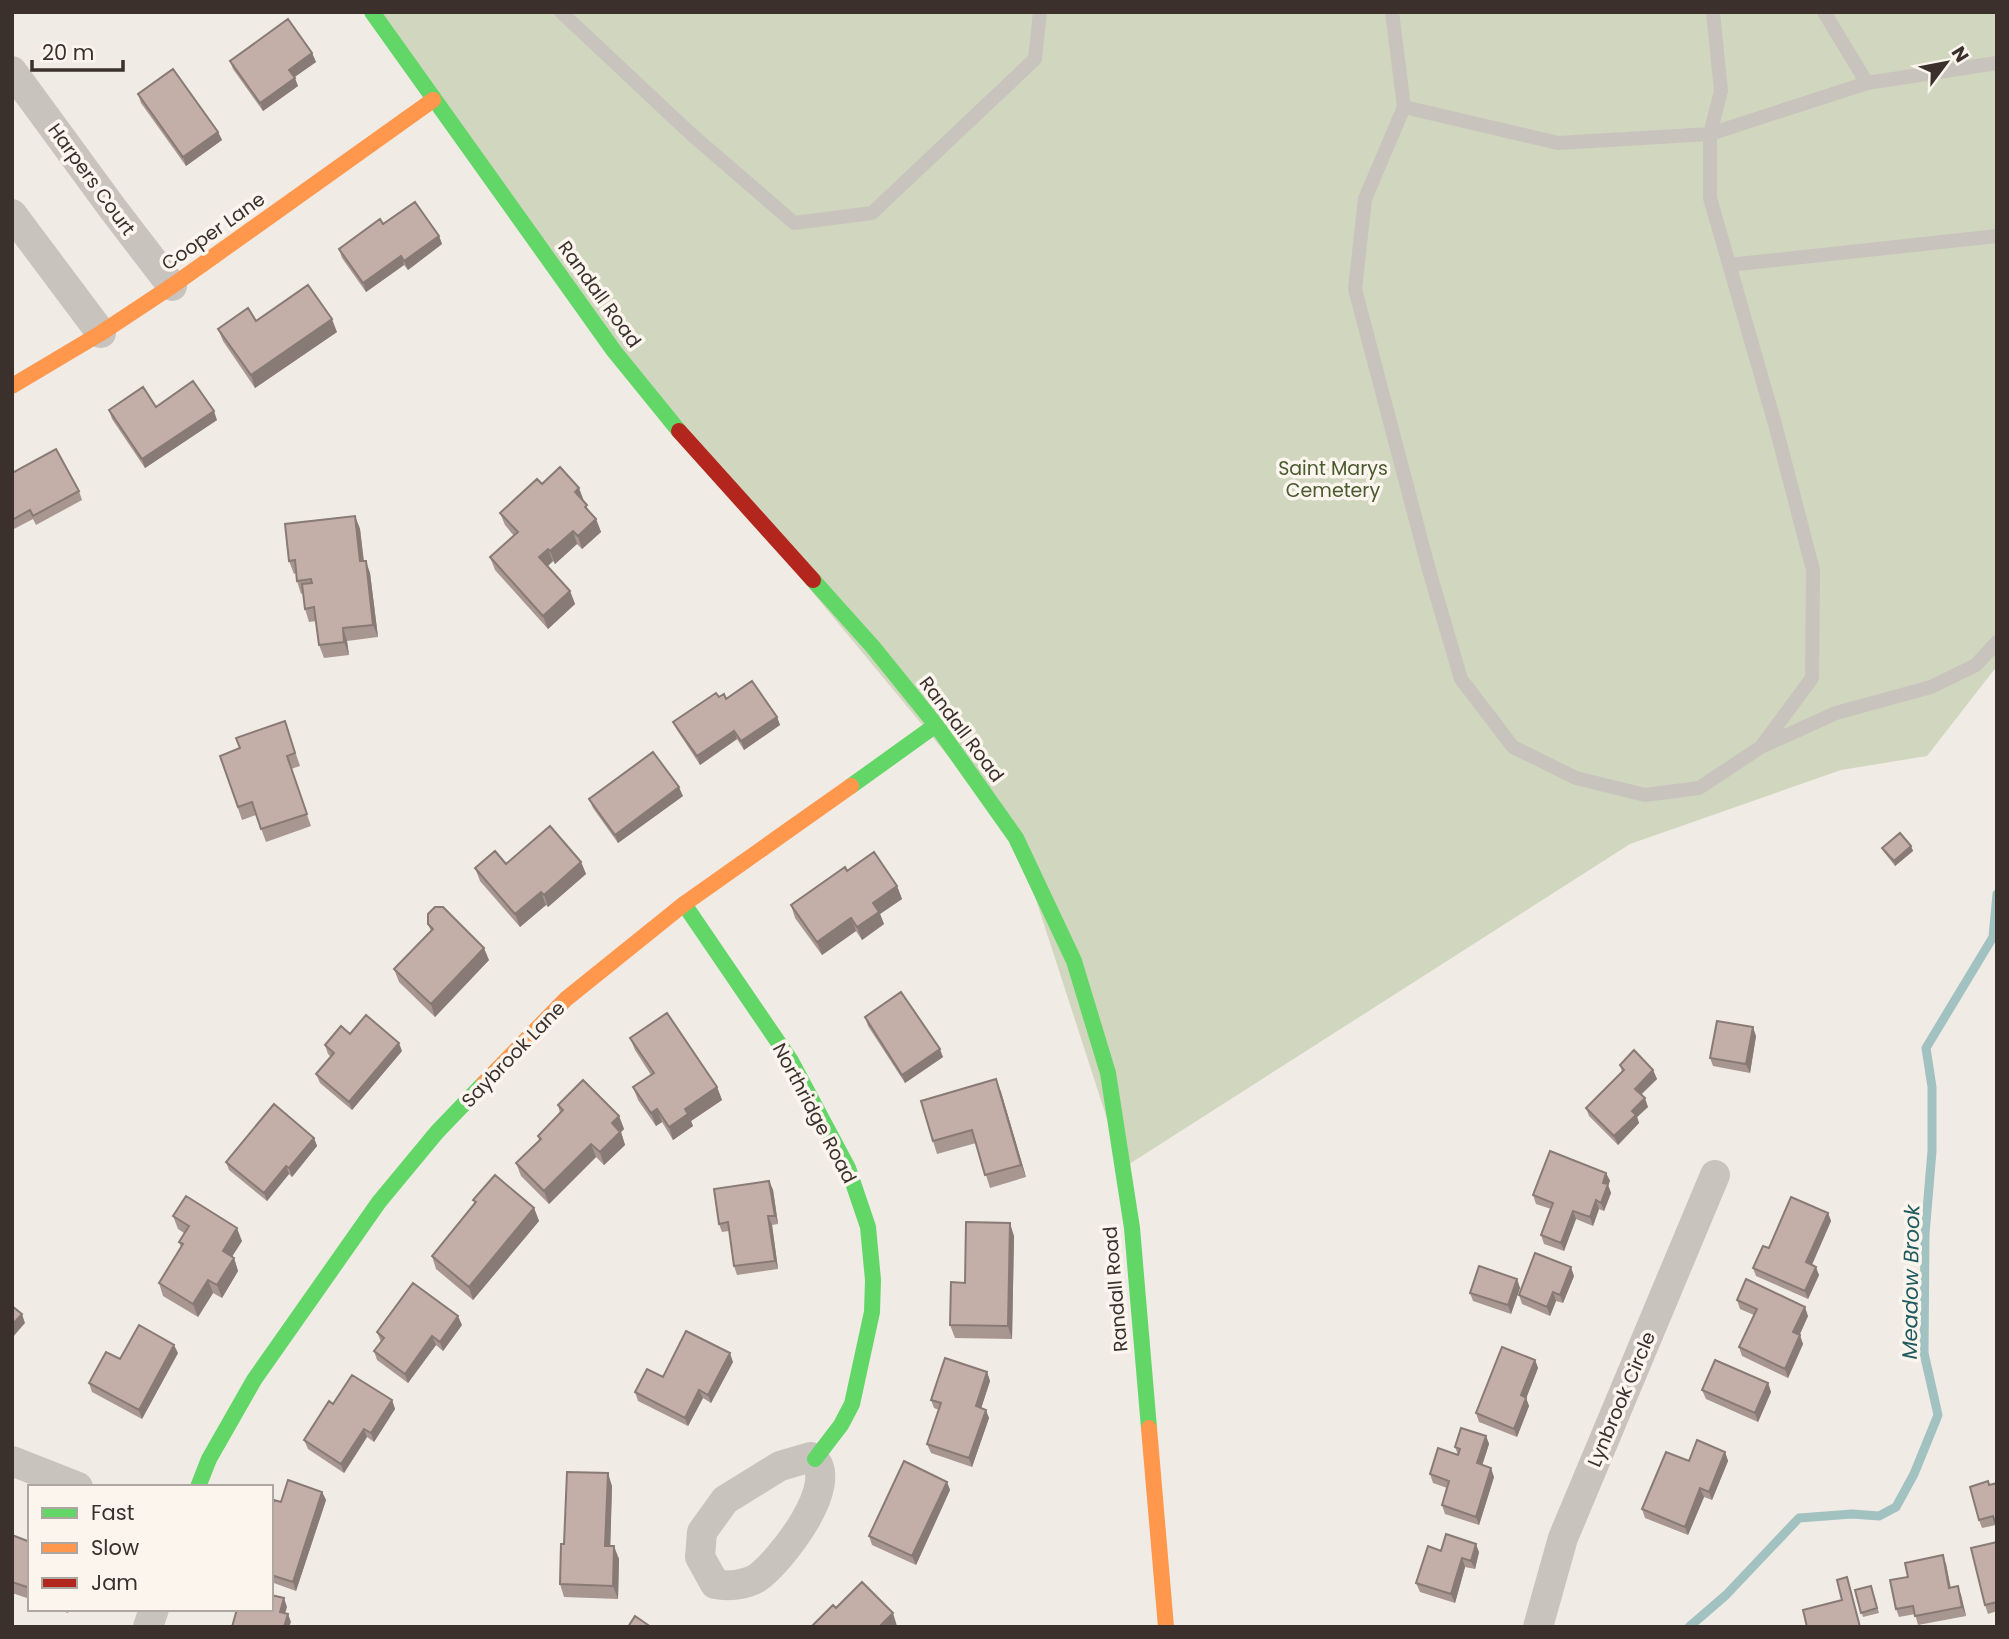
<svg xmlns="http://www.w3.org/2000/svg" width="2009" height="1639" font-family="Poppins,sans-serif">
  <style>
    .green { fill: #d1d6bf }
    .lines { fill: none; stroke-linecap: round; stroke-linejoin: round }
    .stream { stroke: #a1c2c1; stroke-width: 9 }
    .lane { stroke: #c9c3be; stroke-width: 14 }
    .street { stroke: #c9c3be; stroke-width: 30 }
    .fast { stroke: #63d668; stroke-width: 16 }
    .slow { stroke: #ff974d; stroke-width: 16 }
    .jam { stroke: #b3261e; stroke-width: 16 }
    .wall { fill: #a89690 }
    .shaded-wall { fill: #887a75 }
    .building { fill: #c3afa7; stroke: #887a75; stroke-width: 2 }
    .labels { text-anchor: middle; stroke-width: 7; stroke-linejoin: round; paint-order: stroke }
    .street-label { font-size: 19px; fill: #3b302b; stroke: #fbf5ee }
    .park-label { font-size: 19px; fill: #4a5a2e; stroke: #fbf5ee }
    .water-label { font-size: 21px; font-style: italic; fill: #1f5a5e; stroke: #fbf5ee }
  </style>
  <rect width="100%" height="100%" fill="#f0ebe5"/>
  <path class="green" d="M372,12H1997V666L1927,756L1841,770L1630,844L1123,1168L1016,838L689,443Z"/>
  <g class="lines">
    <path class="stream" d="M1689,1627L1726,1595L1799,1518L1852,1514L1879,1516L1896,1507L1914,1474L1938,1415L1924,1353L1925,1234L1932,1151V1087L1926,1048L1993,937L1997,894"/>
    <path class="lane" d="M561,12L691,134L794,223L872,213L1035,59L1040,12
      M1392,12L1404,107
      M1713,12L1721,91L1710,134V198L1775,424L1813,570L1812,678L1761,747L1699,788L1645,795L1576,778L1513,747L1461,679L1429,570L1355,289L1365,199L1404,107L1558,143L1710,134L1867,83L1997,63
      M1824,12L1867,83
      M1729,265L1997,236
      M1763,746L1836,713L1931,687L1976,665L1997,642"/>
    <path class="street" d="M12,71L113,209L172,286
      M12,214L101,333
      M811,1457C844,1481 780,1562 757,1578C745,1585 728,1587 715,1584L700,1557L702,1532L725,1500L780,1466Z
      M12,1461L78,1487
      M148,1627L154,1609
      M1538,1627L1563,1538L1715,1175"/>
    <path class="fast" d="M372,12L614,351L679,431
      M813,580L873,647L936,725L1016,838L1074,961L1108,1073L1132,1228L1149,1428
      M851,786L936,725
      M684,904L791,1061L848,1168L868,1227L873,1280L872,1312L852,1404L841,1425L815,1459
      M198,1487L209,1459L254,1380L379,1202L437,1132L484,1083"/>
    <path class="slow" d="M12,386L101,333L172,286L433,100
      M484,1083L566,999L684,904L851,786
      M1149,1428L1166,1627"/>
    <path class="jam" d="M679,431L813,580"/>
  </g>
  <path class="wall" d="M312,53L316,62L294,77L298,86L263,111L233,69L230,61Z
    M138,94L218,132L222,140L186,166L141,103Z
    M383,224L439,236L442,244L408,270L404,265L366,292L342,258L339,249Z
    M256,321L337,332L255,388L223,341L218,329Z
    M156,407L217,420L145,468L112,419L109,410Z
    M12,473L79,491L82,500L36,525L33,519L12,530Z
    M584,501L590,513L596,519L601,532L582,549L577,544L555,564L553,561L547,566L570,591L575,604L548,629L495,570L490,557L514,536L505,525L500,513Z
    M355,516L360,529L364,561L370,573L378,637L347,641L349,655L324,658L319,645L316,621L309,622L305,609L303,593L301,594L297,581L296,573L294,574L289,561Z
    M719,697L726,699L777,717L780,725L744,750L737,739L700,765L677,730L673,722Z
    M285,721L300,766L291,769L311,826L266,842L256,815L242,820L220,756L240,748Z
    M683,796L618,843L593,808L589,799Z
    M1911,846L1913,851L1895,866L1884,852L1882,848Z
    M581,862L586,874L548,907L546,905L520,927L480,881L475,868Z
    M847,871L897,886L902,899L880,914L884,924L862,940L856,931L822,955L795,918L791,905Z
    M428,924L489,960L435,1017L399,982L394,969L431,931Z
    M865,1017L943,1057L905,1083L868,1026Z
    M350,1034L402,1051L352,1110L320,1083L316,1074L331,1057L328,1054L325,1045Z
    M1756,1036L1750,1073L1713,1066L1710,1058Z
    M630,1038L717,1087L722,1100L691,1121L693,1126L673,1140L662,1122L656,1126L638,1100L633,1087L651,1075L635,1050Z
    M1620,1065L1653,1070L1657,1079L1641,1095L1648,1107L1637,1117L1639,1123L1618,1145L1589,1116L1586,1108L1622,1072Z
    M1001,1092L1026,1177L990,1188L976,1143L937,1154L933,1141Z
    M558,1105L619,1116L624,1129L621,1132L625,1145L604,1165L596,1157L549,1204L521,1176L516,1163L539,1140L538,1136L560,1113Z
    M314,1138L317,1146L292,1177L289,1174L267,1201L229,1170L226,1162Z
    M1606,1173L1610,1181L1608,1185L1611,1193L1604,1211L1599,1209L1593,1226L1576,1219L1564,1251L1544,1244L1541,1235L1551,1209L1536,1204L1533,1195Z
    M769,1181L773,1190L778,1224L772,1225L778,1269L737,1275L734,1266L729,1231L722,1232L719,1224Z
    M473,1200L534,1208L539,1221L473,1300L436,1269L432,1256L475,1204Z
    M1828,1213L1831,1221L1812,1265L1819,1275L1808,1299L1756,1276L1753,1268L1769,1248Z
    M173,1216L242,1241L232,1257L234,1258L238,1271L222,1298L213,1293L198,1317L163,1296L159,1283L181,1247L179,1242L184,1233L178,1229Z
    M1014,1236L1012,1339L955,1338L950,1325L965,1283Z
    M1574,1276L1563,1303L1556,1301L1550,1316L1522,1304L1519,1295Z
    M1517,1279L1520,1288L1511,1314L1473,1301L1470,1293Z
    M1737,1300L1808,1316L1799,1335L1803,1344L1788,1378L1742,1356L1739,1347L1754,1315L1740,1309Z
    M462,1325L443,1351L436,1345L408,1383L377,1360L374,1351L381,1342L377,1332Z
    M178,1353L142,1419L92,1392L89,1383L120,1359Z
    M1535,1360L1538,1368L1526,1398L1529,1406L1517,1437L1479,1422L1476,1413Z
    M733,1362L711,1403L703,1398L688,1426L638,1401L635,1392L663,1377Z
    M987,1372L990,1381L981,1408L989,1418L972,1467L931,1453L927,1444L939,1410L934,1408L931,1400Z
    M1768,1383L1771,1392L1758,1422L1706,1399L1702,1390Z
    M392,1400L395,1409L374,1442L367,1437L344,1473L308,1449L304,1440L333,1404Z
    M1486,1436L1489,1444L1482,1465L1494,1477L1479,1525L1445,1514L1442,1505L1447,1488L1433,1483L1430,1474L1458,1455L1455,1447Z
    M1725,1452L1728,1461L1712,1500L1704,1497L1688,1535L1645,1518L1642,1509L1689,1461Z
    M947,1482L950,1490L916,1565L872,1545L869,1536Z
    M1997,1483V1528L1996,1525L1982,1528L1979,1520L1989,1485Z
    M612,1486L610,1546L619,1559L618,1599L564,1597L560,1584L564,1544Z
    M322,1492L326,1500L296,1591L271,1582V1509L281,1502Z
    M12,1535L30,1542V1599L12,1593Z
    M1997,1542V1611L1988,1614L1985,1605Z
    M1441,1551L1479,1552L1475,1569L1465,1567L1455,1603L1420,1592L1416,1583Z
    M1946,1564L1951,1588L1961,1595L1966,1616L1918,1625L1915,1614L1899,1617L1896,1609L1908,1577Z
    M1871,1586L1879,1613L1863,1617L1855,1590Z
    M57,1609H70L68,1613Z"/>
  <path class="shaded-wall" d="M312,53L316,62L292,79L289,70Z
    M295,78L298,86L263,111L260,103Z
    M218,132L222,140L186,166L183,157Z
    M439,236L442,244L408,270L404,261Z
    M401,256L404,265L366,292L363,283Z
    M332,319L337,332L255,388L251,375Z
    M214,411L217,420L145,468L142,459Z
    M579,488L584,501L580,505L575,492Z
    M355,516L360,529L365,574L360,561Z
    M596,519L601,532L582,549L578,536Z
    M573,531L577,544L555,564L550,551Z
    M548,549L553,561L544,570L539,557Z
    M366,561L370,573L378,637L373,625Z
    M570,591L575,604L548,629L543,616Z
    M343,628L347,641L349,655L344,642Z
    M777,717L780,725L744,750L741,741Z
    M734,731L737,739L700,765L697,756Z
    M679,787L683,796L618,843L615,835Z
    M1911,846L1913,851L1895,866L1894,861Z
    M581,862L586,874L548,907L544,895Z
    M897,886L902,899L880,914L884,924L862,940L857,927L873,903Z
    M541,892L546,905L520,927L515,914Z
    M851,918L856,931L822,955L817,942Z
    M484,948L489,960L435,1017L431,1004Z
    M1753,1027L1756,1036L1750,1073L1746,1064Z
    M399,1043L402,1051L352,1110L349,1102Z
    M940,1049L943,1057L905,1083L902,1075Z
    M1653,1070L1657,1079L1638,1097L1635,1089Z
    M996,1079L1001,1092L1026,1177L1021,1165Z
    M717,1087L722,1100L691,1121L693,1126L673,1140L669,1127L685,1109Z
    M1645,1098L1648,1107L1637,1117L1639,1123L1618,1145L1614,1136L1632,1111Z
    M657,1109L662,1122L656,1126L651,1113Z
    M619,1116L624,1129L621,1132L625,1145L604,1165L600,1152L612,1123Z
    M314,1138L317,1146L292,1177L289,1168Z
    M591,1144L596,1157L549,1204L544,1191Z
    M286,1166L289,1174L267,1201L264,1193Z
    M1606,1173L1610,1181L1608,1185L1611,1193L1604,1211L1601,1203L1603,1183Z
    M769,1181L773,1190L778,1224L775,1216Z
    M1596,1200L1599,1209L1593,1226L1590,1217Z
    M534,1208L539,1221L473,1300L469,1287Z
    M1573,1211L1576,1219L1564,1251L1561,1243Z
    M1828,1213L1831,1221L1809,1271L1806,1262Z
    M768,1216L772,1225L778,1269L775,1261Z
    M1010,1223L1014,1236L1012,1339L1008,1326Z
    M237,1228L242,1241L227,1264L223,1251Z
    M234,1258L238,1271L222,1298L217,1285Z
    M1571,1267L1574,1276L1563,1303L1560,1295Z
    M1816,1267L1819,1275L1808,1299L1805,1291Z
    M1517,1279L1520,1288L1511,1314L1508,1305Z
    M208,1280L213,1293L198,1317L193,1304Z
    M1553,1292L1556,1301L1550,1316L1547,1307Z
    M1805,1307L1808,1316L1797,1341L1793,1332Z
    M22,1314L25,1323L12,1338V1325Z
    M458,1316L462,1325L443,1351L440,1342Z
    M1800,1335L1803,1344L1788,1378L1785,1369Z
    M432,1336L436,1345L408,1383L405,1374Z
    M174,1345L178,1353L142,1419L139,1410Z
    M730,1353L733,1362L711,1403L708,1395Z
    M1535,1360L1538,1368L1524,1404L1521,1395Z
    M987,1372L990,1381L979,1415L976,1406Z
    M1768,1383L1771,1392L1758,1422L1755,1413Z
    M699,1390L703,1398L688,1426L685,1418Z
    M1526,1398L1529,1406L1517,1437L1514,1429Z
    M392,1400L395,1409L374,1442L371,1433Z
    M986,1410L989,1418L972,1467L969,1458Z
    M364,1429L367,1437L344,1473L341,1464Z
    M1486,1436L1489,1444L1480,1472L1477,1463Z
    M1725,1452L1728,1461L1712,1500L1709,1492Z
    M1491,1468L1494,1477L1479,1525L1476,1517Z
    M608,1473L612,1486L610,1559L605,1546Z
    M947,1482L950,1490L916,1565L912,1556Z
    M1700,1488L1704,1497L1688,1535L1685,1527Z
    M322,1492L326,1500L296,1591L293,1582Z
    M1476,1544L1479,1552L1475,1569L1471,1561Z
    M614,1546L619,1559L618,1599L613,1586Z
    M1943,1555L1946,1564L1952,1597L1949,1588Z
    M1462,1558L1465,1567L1455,1603L1451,1594Z
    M1958,1586L1961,1595L1966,1616L1962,1607Z
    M284,1598L287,1607L283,1620L280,1612Z
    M893,1613L897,1626L879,1627Z
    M288,1614L291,1622L289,1627H284Z"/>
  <path class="building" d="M288,19L312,53L289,70L295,78L260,103L230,61Z
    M173,69L218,132L183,157L138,94Z
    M415,202L439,236L404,261L401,256L363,283L339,249L380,219L383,224Z
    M308,285L332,319L251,375L218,329L248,308L256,321Z
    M193,381L214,411L142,459L109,410L143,387L156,407Z
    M56,449L79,491L33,516L30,510L12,520V473Z
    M560,467L579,488L575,492L587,505L585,507L596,519L578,536L573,531L550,551L548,549L539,557L570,591L543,616L490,557L518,532L500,513L537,479L542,484Z
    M355,516L360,561H366L373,625L343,628L344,642L319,645L314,607L305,609L302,584L312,583L311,579L297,581L295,560L289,561L285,524Z
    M752,681L777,717L741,741L734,731L697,756L673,722L716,693L719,697L724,694L726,699Z
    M285,721L295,753L287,756L307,814L261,829L252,802L238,807L220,756L240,748L236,738Z
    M653,752L679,787L615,835L589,799Z
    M550,826L581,862L544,895L541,892L515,914L475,868L495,851L506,864Z
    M1900,833L1911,846L1894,861L1882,848Z
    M874,852L897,886L873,903L879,912L857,927L851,918L817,942L791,905L845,867L847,871Z
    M435,907H443L484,948L431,1004L394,969L433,929L428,924V914Z
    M901,992L940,1049L902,1075L865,1017Z
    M667,1013L717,1087L685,1109L688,1114L669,1127L657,1109L651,1113L633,1087L654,1073L630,1038Z
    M366,1015L399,1043L349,1102L316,1074L334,1053L325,1045L341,1026L350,1034Z
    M1717,1021L1753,1027L1746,1064L1710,1058Z
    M1634,1050L1653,1070L1635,1089L1645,1098L1632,1111L1636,1115L1614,1136L1586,1108L1624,1070L1620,1065Z
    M996,1079L1021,1165L985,1175L972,1130L933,1141L921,1101Z
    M583,1080L619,1116L612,1123L620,1132L600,1152L591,1144L544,1191L516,1163L541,1139L538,1136L563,1110L558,1105Z
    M274,1104L314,1138L289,1168L286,1166L264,1193L226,1162Z
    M1550,1151L1606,1173L1603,1183L1608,1184L1601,1203L1596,1200L1590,1217L1573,1211L1561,1243L1541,1235L1553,1203L1533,1195Z
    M495,1175L534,1208L469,1287L432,1256L476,1202L473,1200Z
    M769,1181L775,1216H768L775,1261L734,1266L728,1222L719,1224L714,1189Z
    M186,1196L237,1228L223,1251L234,1258L217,1285L208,1280L193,1304L159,1283L183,1244L179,1242L189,1226L173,1216Z
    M1791,1197L1828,1213L1806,1262L1816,1267L1805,1291L1753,1268L1763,1246L1769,1248Z
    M966,1222L1010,1223L1008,1326L950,1325L951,1282L965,1283Z
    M1535,1253L1571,1267L1560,1295L1553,1292L1547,1307L1519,1295Z
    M1479,1266L1517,1279L1508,1305L1470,1293Z
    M1746,1279L1805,1307L1793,1332L1800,1335L1785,1369L1739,1347L1757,1309L1737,1300Z
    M413,1283L458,1316L440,1342L432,1336L405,1374L374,1351L384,1338L377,1332Z
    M12,1306L22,1314L12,1325Z
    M139,1325L174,1345L139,1410L89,1383L106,1352L120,1359Z
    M686,1331L730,1353L708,1395L699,1390L685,1418L635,1392L647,1369L663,1377Z
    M1502,1347L1535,1360L1521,1395L1526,1398L1514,1429L1476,1413Z
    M945,1358L987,1372L976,1406L986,1410L969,1458L927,1444L941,1403L931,1400Z
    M1715,1360L1768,1383L1755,1413L1702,1390Z
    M352,1375L392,1400L371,1433L364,1429L341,1464L304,1440L329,1401L333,1404Z
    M1461,1428L1486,1436L1477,1463L1491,1468L1476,1517L1442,1505L1449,1481L1430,1474L1438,1448L1458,1455L1460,1449L1455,1447Z
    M1697,1440L1725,1452L1709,1492L1700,1488L1685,1527L1642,1509L1666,1452L1689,1461Z
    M904,1461L947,1482L912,1556L869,1536Z
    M567,1472L608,1473L605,1546H614L613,1586L560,1584L561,1544H564Z
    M288,1480L322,1492L293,1582L271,1575V1509L274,1500L281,1502Z
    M1988,1481L1989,1485L1997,1483L1996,1525L1993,1516L1979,1520L1970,1487Z
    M1446,1534L1476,1544L1471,1561L1462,1558L1451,1594L1416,1583L1428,1546L1441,1551Z
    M12,1535L30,1542V1588L12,1582Z
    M1997,1542V1602L1985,1605L1971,1548Z
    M1943,1555L1949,1588L1958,1586L1962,1607L1915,1616L1913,1606L1896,1609L1890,1580L1908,1577L1905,1563Z
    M1847,1577L1860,1627H1807L1803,1610L1842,1600L1837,1580Z
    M862,1582L893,1613L879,1627H811L833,1605L836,1608Z
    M1871,1586L1877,1608L1861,1613L1855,1590Z
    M271,1595L284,1598L280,1612L288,1614L284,1627H232L237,1609H271Z
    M635,1616L651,1627H628Z"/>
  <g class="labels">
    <g class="street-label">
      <text transform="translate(92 179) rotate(54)" y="7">Harpers Court</text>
      <text transform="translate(213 231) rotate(-35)" y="7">Cooper Lane</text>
      <text transform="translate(600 294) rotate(54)" y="7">Randall Road</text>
      <text transform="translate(962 729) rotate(53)" y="7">Randall Road</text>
      <text transform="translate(513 1054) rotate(-46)" y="7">Saybrook Lane</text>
      <text transform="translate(815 1113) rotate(62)" y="7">Northridge Road</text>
      <text transform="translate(1115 1289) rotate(-95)" y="7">Randall Road</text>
      <text transform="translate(1621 1399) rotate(-67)" y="7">Lynbrook Circle</text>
    </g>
    <g class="park-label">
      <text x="1333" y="475">Saint Marys<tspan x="1333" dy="22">Cemetery</tspan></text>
    </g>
    <g class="water-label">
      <text transform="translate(1911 1282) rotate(-89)" y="7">Meadow Brook</text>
    </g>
  </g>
  <rect width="2009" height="1639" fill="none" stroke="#3b302b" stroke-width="28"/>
  <rect x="28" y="1485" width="245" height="126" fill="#fbf5ee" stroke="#aea6a0" stroke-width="2"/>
  <rect x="42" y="1508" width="35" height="10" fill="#63d668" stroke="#aea6a0" stroke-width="2"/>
  <text x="91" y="1520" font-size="21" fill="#3b302b">Fast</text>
  <rect x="42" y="1543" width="35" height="10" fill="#ff974d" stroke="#aea6a0" stroke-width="2"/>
  <text x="91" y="1555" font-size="21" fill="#3b302b">Slow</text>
  <rect x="42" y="1578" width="35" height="10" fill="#b3261e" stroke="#aea6a0" stroke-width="2"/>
  <text x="91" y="1590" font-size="21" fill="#3b302b">Jam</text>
  <g transform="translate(1946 63) rotate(58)" stroke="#fbf5ee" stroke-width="5" paint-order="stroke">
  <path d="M0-5L12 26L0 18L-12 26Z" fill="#3b302b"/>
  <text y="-10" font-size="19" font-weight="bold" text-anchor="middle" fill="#3b302b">N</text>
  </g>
  <path d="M32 60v10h91v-10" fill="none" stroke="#3b302b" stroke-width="3.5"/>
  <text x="42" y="60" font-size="21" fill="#3b302b" stroke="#fbf5ee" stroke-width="5" paint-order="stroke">20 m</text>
</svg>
